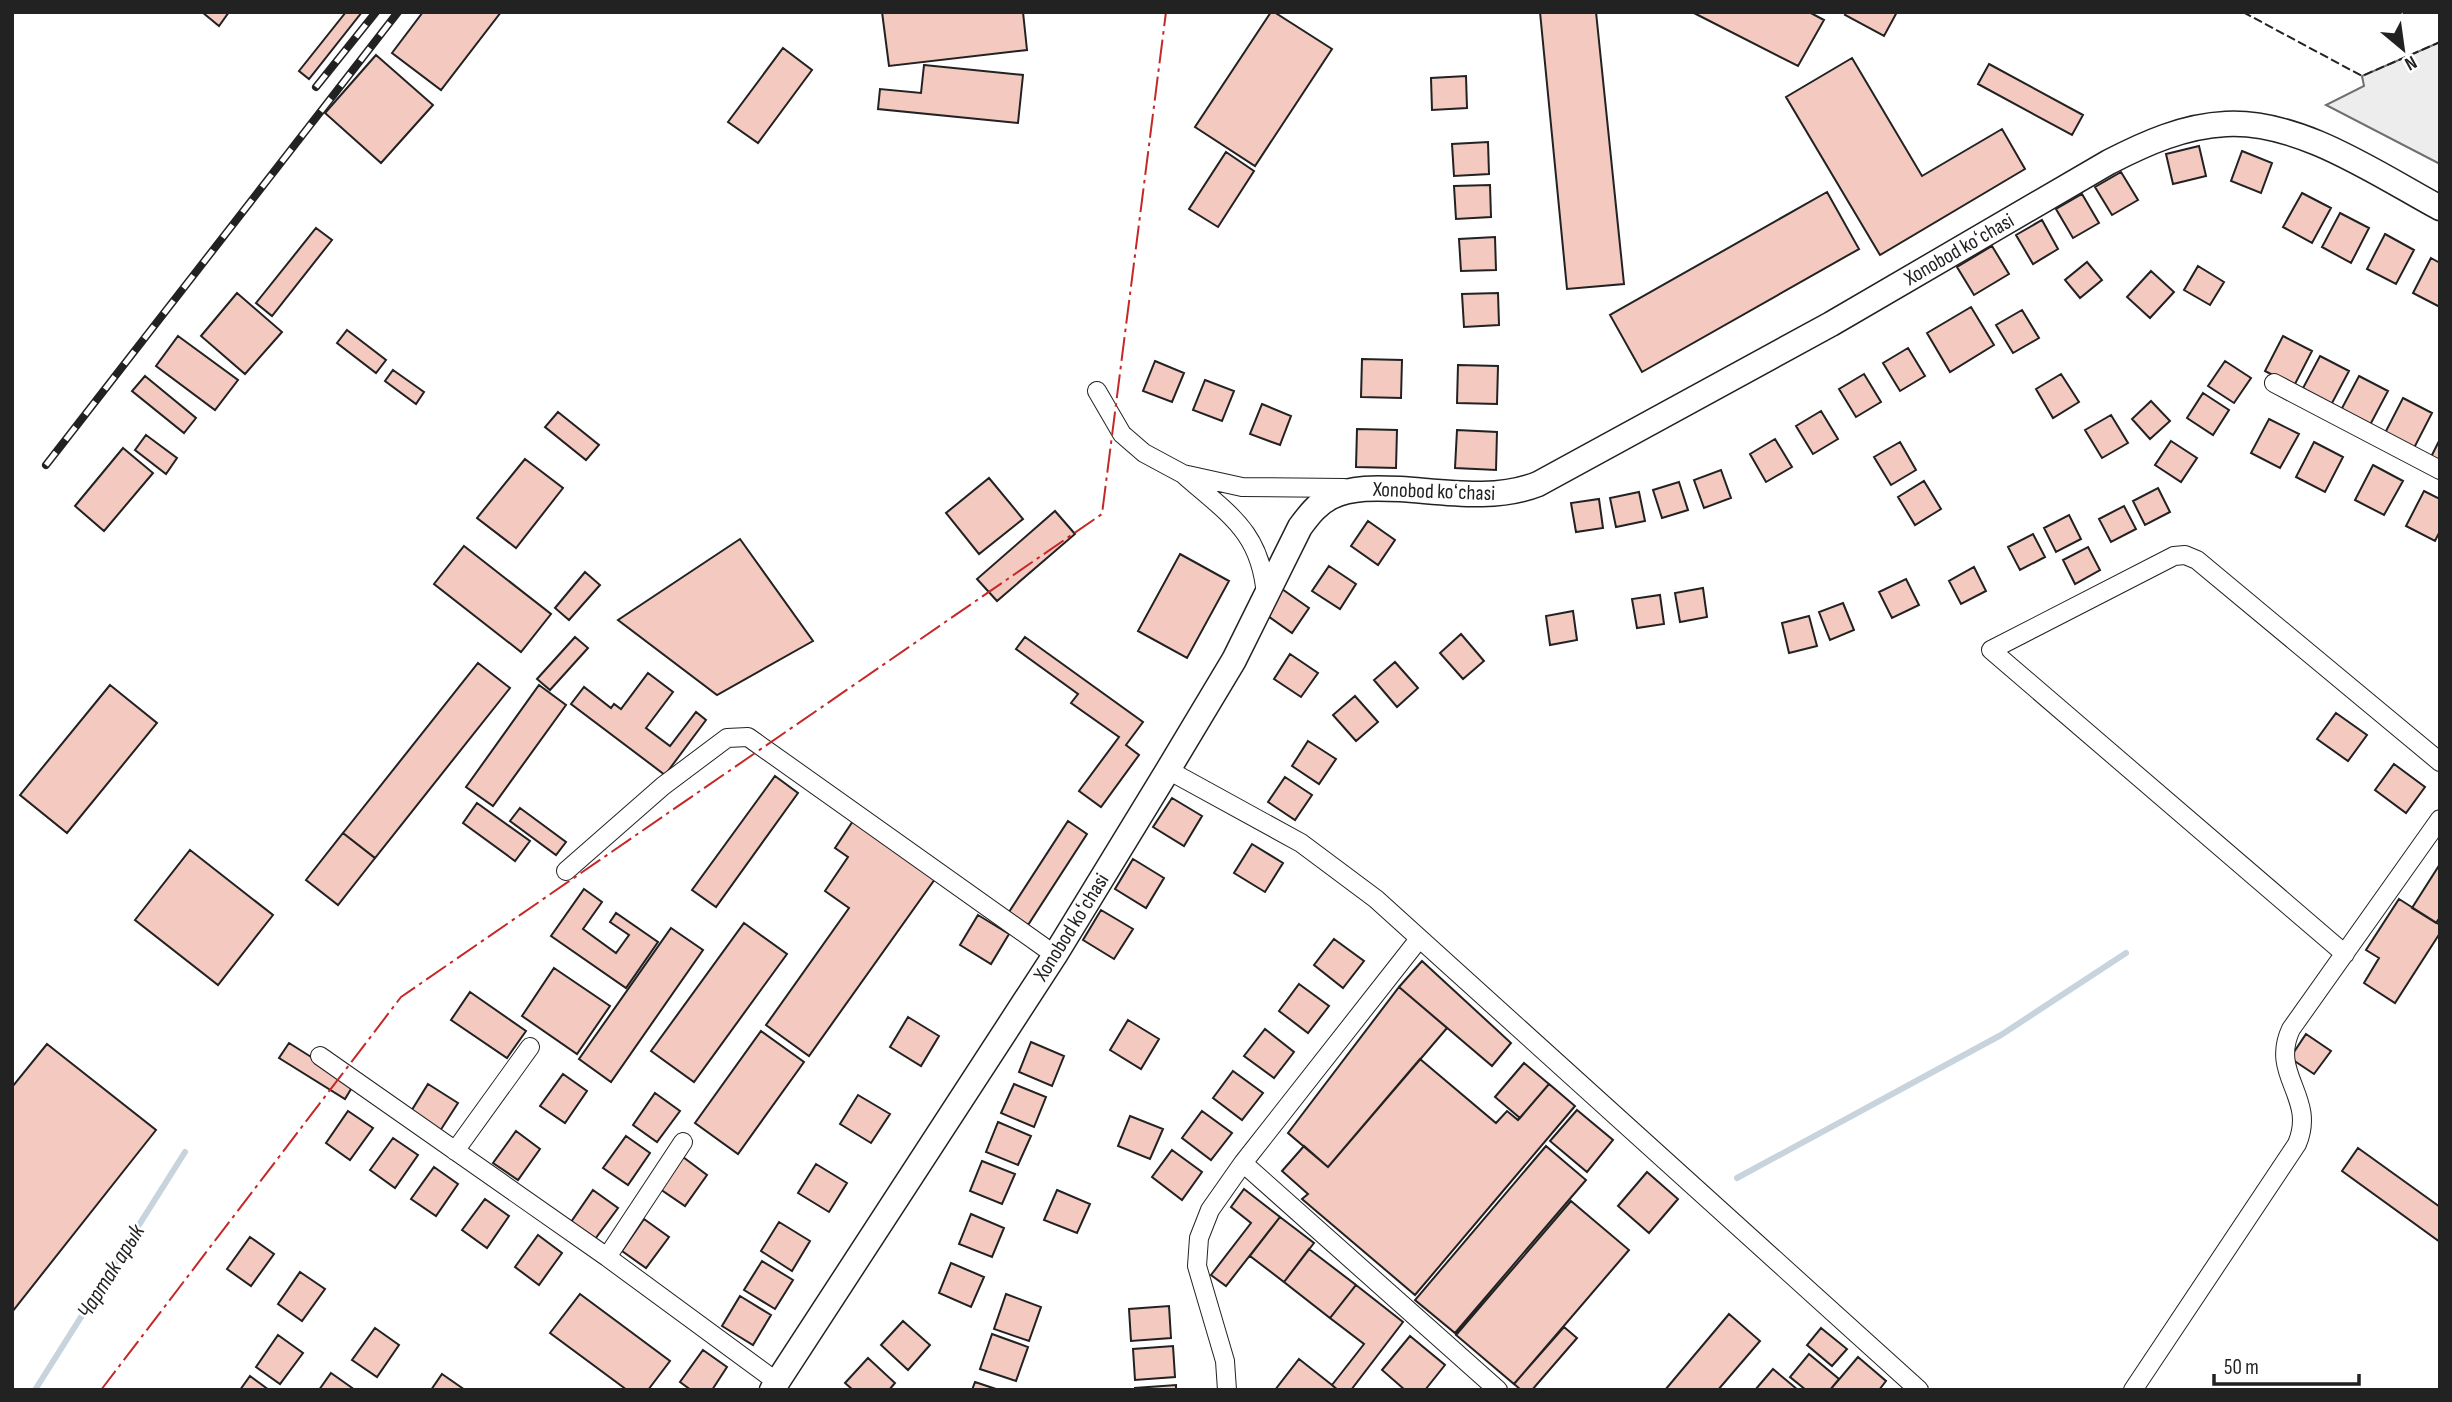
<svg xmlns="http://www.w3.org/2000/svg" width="2452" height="1402" font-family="'Sofia Sans Condensed',sans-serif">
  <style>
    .parking { fill: #ededed; stroke: #6f6f6f; stroke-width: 2 }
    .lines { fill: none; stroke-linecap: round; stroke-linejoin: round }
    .stream { stroke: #c7d3dd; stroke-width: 6 }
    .building { fill: #f3c9c0; stroke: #222; stroke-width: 2 }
    .minor-casing { stroke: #222; stroke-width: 20 }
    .secondary-casing { stroke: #222; stroke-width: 27 }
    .minor { stroke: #fff; stroke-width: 18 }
    .secondary { stroke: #fff; stroke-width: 24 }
    .rail-casing { stroke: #222; stroke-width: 8 }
    .rail { stroke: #fff; stroke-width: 5; stroke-dasharray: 16; stroke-linecap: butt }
    .fence { stroke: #222; stroke-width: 2; stroke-dasharray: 9 3.5; stroke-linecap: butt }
    .power { stroke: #c62828; stroke-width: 2; stroke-dasharray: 24 5 3.5 5; stroke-linecap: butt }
    .labels { text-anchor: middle; stroke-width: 5; stroke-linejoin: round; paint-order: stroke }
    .street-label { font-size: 21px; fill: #222; stroke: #fff }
    .water-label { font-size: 23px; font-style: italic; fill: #222; stroke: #fff }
  </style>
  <rect width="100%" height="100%" fill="#fff"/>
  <path class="parking" d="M2440,42V164L2326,105L2364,86L2362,76Z"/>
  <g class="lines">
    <path class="stream" d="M1737,1178L2001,1035L2126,953
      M35,1390L185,1152"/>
  </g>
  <path class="building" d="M202,12H229L219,26Z
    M346,12H362L309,79L299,71Z
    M423,12H501L441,90L392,53Z
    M882,12H1023L1027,50L889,66Z
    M1271,12H1274L1332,49L1255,166L1195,127Z
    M1540,12H1596L1624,284L1567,289Z
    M1692,12H1809L1824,20L1798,66Z
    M1847,12H1897L1884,36L1845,15Z
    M783,48L812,70L758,143L728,122Z
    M376,55L433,105L381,163L325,113Z
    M1852,58L1922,176L2002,129L2025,169L1880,255L1786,97Z
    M1989,64L2083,115L2072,135L1978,84Z
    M924,65L1023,75L1018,123L878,109L880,89L921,93Z
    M1466,76L1467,108L1432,110L1431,78Z
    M1488,142L1489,174L1454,176L1452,144Z
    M2199,146L2206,176L2173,184L2166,154Z
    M2242,151L2272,163L2261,193L2231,181Z
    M1226,152L1254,171L1218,227L1189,209Z
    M2121,172L2138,200L2112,215L2095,187Z
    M1490,185L1491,217L1456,219L1454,186Z
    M1827,192L1859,249L1642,372L1610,315Z
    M2302,193L2331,208L2312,243L2283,227Z
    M2082,194L2099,223L2073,238L2056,209Z
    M2340,213L2369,228L2351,263L2322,247Z
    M2042,220L2058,249L2033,264L2016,235Z
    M316,228L332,240L272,316L256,303Z
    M2385,234L2414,250L2396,284L2367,269Z
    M1495,237L1496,270L1461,271L1459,239Z
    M1992,246L2009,274L1974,295L1957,267Z
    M2431,258L2440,263V307L2413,293Z
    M2087,262L2102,280L2080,298L2065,280Z
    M2198,266L2224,282L2210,305L2184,290Z
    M2151,271L2174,292L2150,318L2127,297Z
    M237,293L282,332L245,374L201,336Z
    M1498,293L1499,325L1464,327L1462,294Z
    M1971,307L1994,345L1950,372L1927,333Z
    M2022,310L2039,338L2013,353L1996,325Z
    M347,330L386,360L376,373L337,343Z
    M178,336L238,380L215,410L156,366Z
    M2283,336L2312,351L2294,386L2265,371Z
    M1908,348L1925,376L1900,391L1883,363Z
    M2320,356L2349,371L2331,405L2302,390Z
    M1362,359L1402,360L1401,398L1361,397Z
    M1155,361L1184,373L1172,402L1143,391Z
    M2225,361L2251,378L2234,403L2208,386Z
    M1458,365L1498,366L1497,404L1457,403Z
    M393,370L424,392L416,404L385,381Z
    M1864,374L1881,402L1856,417L1839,389Z
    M2061,374L2079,402L2053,418L2036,389Z
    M145,376L196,418L184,433L132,391Z
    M2359,376L2388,391L2370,425L2341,410Z
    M1205,380L1234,391L1222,421L1193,410Z
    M2203,393L2229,410L2213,435L2187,418Z
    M2403,398L2432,413L2414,448L2385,433Z
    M2151,401L2170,421L2150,439L2132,419Z
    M1262,404L1291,416L1280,445L1250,434Z
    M1821,411L1838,439L1813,454L1796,426Z
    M558,412L599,445L586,460L545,427Z
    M2111,415L2128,443L2102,458L2085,430Z
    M2269,419L2299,434L2280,468L2251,453Z
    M1357,429L1397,430L1396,468L1356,467Z
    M1457,430L1497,432L1496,470L1455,468Z
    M146,435L177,458L166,474L135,450Z
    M1775,439L1792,467L1766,482L1750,454Z
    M2440,439V461L2431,457Z
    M2171,441L2197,458L2181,482L2155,465Z
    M1900,442L1916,470L1891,485L1874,457Z
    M2314,442L2343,457L2325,492L2296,477Z
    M123,448L153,473L104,531L75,506Z
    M525,459L563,488L516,548L477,518Z
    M2373,465L2403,481L2384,515L2355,500Z
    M1721,470L1731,498L1704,508L1694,480Z
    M989,478L1023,519L979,554L946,513Z
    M1924,481L1941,509L1915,525L1898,497Z
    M1679,482L1688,510L1662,518L1653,490Z
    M2158,488L2170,512L2145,525L2133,501Z
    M2424,491L2440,499V531L2435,541L2406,526Z
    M1639,492L1645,521L1616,527L1610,498Z
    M1599,499L1603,528L1576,532L1571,503Z
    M2124,506L2136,529L2111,542L2099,519Z
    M1055,511L1075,534L997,601L977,579Z
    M2069,515L2081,539L2056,552L2044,528Z
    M1368,521L1395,540L1378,565L1351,546Z
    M2033,534L2045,557L2020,570L2008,547Z
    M740,539L813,641L717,695L618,620Z
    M464,546L551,614L521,652L434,584Z
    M2088,547L2100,570L2075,584L2063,560Z
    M1180,554L1229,581L1187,658L1138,631Z
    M1329,566L1356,584L1340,609L1312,591Z
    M1974,567L1986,591L1961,604L1949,581Z
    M585,572L600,585L569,620L555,608Z
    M1906,579L1919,605L1892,618L1879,592Z
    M1703,588L1707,617L1680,622L1675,593Z
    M1282,589L1309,608L1292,633L1265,614Z
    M1660,595L1664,624L1637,628L1632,599Z
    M1843,603L1854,630L1830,640L1819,612Z
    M1573,611L1577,640L1550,645L1546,616Z
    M1809,616L1817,646L1789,653L1782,623Z
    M1461,634L1484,661L1463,679L1440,653Z
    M575,637L588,648L550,690L537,679Z
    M1025,637L1143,722L1126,745L1139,755L1101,807L1079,791L1119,737L1071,703L1078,694L1016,649Z
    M1290,654L1318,673L1301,697L1274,679Z
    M1395,662L1418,688L1397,707L1374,680Z
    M478,663L510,688L375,858L343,833Z
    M648,673L673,692L646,728L670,746L696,712L706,720L665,775L571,704L584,687L611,708L614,704L621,709Z
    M110,685L157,723L67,833L20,795Z
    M539,685L566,705L493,806L466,787Z
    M1355,696L1378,722L1356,741L1333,715Z
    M2336,713L2367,735L2348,761L2317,739Z
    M1308,741L1336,759L1319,784L1292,766Z
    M2394,764L2425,787L2406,813L2375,790Z
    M775,776L798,793L716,907L692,890Z
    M1285,777L1312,795L1295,820L1268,802Z
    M1172,798L1202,816L1184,846L1153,827Z
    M477,803L530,841L515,861L463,823Z
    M520,808L566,842L556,855L510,821Z
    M853,821L935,879L809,1056L766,1025L849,908L825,891L848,857L835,848Z
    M1068,821L1087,834L1028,925L1009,912Z
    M343,833L375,858L338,905L306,880Z
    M1252,844L1283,863L1265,892L1234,873Z
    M190,850L273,915L218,985L135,920Z
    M1133,859L1164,878L1146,908L1115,889Z
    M2440,864V917L2436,923L2412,908Z
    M584,889L602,902L583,929L616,953L629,935L610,922L616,913L658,942L626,988L551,936Z
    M2399,899L2440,925V933L2395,1003L2364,983L2379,958L2366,950Z
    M1101,910L1133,929L1114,959L1083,940Z
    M978,915L1009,934L991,964L960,945Z
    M744,923L787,954L694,1082L651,1051Z
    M671,928L703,950L611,1082L579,1059Z
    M1334,939L1364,961L1343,988L1314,965Z
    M1422,961L1511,1043L1492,1066L1399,987Z
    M554,968L610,1006L577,1054L522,1016Z
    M1299,984L1329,1006L1308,1033L1279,1011Z
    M1399,987L1447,1028L1328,1167L1288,1133Z
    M470,992L526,1031L507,1058L451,1020Z
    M908,1017L939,1036L921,1066L890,1047Z
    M1128,1020L1159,1039L1141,1069L1110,1050Z
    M1265,1029L1294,1052L1274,1078L1244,1056Z
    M761,1031L804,1062L738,1154L695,1123Z
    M2306,1034L2331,1051L2314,1074L2290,1058Z
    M1031,1042L1064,1056L1052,1086L1019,1072Z
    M289,1043L354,1084L345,1099L279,1058Z
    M47,1044L156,1130L12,1312V1087Z
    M1420,1059L1496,1123L1507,1111L1518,1120L1549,1084L1575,1106L1415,1295L1302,1199L1308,1194L1282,1171L1304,1146L1328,1167Z
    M1524,1063L1549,1084L1520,1118L1495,1097Z
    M1233,1071L1263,1093L1242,1120L1213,1098Z
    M563,1074L587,1091L565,1123L540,1106Z
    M428,1084L458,1103L440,1131L410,1113Z
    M1014,1084L1046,1097L1034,1127L1001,1113Z
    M655,1093L680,1111L657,1142L633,1125Z
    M858,1095L890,1114L871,1143L840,1124Z
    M1577,1110L1613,1140L1587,1172L1550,1141Z
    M348,1111L373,1128L350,1160L326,1143Z
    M1202,1111L1232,1133L1211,1160L1182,1138Z
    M1130,1116L1163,1129L1150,1159L1118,1146Z
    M998,1122L1031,1136L1018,1165L986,1152Z
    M516,1131L540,1149L518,1180L493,1163Z
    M626,1136L650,1153L628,1185L603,1168Z
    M393,1138L418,1155L395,1188L370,1170Z
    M1546,1146L1586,1180L1455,1333L1415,1300Z
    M2358,1148L2440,1207V1242L2342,1171Z
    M1172,1150L1202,1172L1182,1200L1152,1177Z
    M683,1157L707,1175L685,1206L660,1189Z
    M982,1161L1015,1174L1002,1204L970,1191Z
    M816,1164L847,1183L829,1212L798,1193Z
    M434,1167L458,1184L436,1216L411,1199Z
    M1647,1172L1678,1199L1649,1233L1618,1206Z
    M1244,1189L1280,1217L1226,1286L1211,1275L1251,1223L1231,1207Z
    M593,1190L618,1208L595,1239L571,1222Z
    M1057,1190L1090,1204L1077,1233L1044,1220Z
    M485,1199L509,1216L487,1248L462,1230Z
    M1571,1201L1629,1250L1514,1384L1456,1335Z
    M971,1214L1004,1228L992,1257L959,1244Z
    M1280,1217L1314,1243L1284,1282L1250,1256Z
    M644,1219L669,1237L646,1268L622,1251Z
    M779,1222L810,1241L792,1271L761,1251Z
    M538,1235L562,1253L539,1285L515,1267Z
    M250,1237L274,1254L251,1286L227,1269Z
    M1309,1249L1356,1285L1330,1318L1284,1282Z
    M762,1261L793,1280L775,1309L744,1290Z
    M951,1263L984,1277L971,1307L939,1293Z
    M300,1272L325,1289L302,1321L278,1304Z
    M1356,1285L1403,1322L1351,1390H1338L1332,1385L1364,1344L1330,1318Z
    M580,1294L670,1361L648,1390H627L550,1333Z
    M1006,1294L1041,1307L1029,1341L994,1329Z
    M740,1296L771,1315L753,1345L722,1326Z
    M1169,1306L1171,1338L1131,1341L1129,1309Z
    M1729,1314L1760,1341L1718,1390H1665Z
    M903,1321L930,1345L908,1370L881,1345Z
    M1564,1327L1577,1338L1532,1390H1521L1514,1384Z
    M375,1328L399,1345L377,1377L352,1360Z
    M1821,1328L1847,1349L1832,1366L1807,1345Z
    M992,1334L1028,1347L1016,1381L980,1369Z
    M278,1335L303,1353L280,1384L256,1367Z
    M1410,1336L1445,1365L1425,1390H1405L1382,1370Z
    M1173,1346L1175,1377L1135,1380L1133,1349Z
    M703,1350L727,1367L712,1390H691L680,1382Z
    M1809,1354L1839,1379L1830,1390H1806L1790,1377Z
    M1858,1357L1886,1381L1879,1390H1830Z
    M868,1358L895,1383L889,1390H853L845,1383Z
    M1299,1359L1332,1385L1338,1390H1275Z
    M1773,1369L1798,1390H1755Z
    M331,1373L355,1390H319Z
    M442,1374L465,1390H431Z
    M250,1376L269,1390H240Z
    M975,1382L999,1390H972Z
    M1176,1385V1390H1135V1388Z"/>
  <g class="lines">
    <g class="minor-casing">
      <path id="minor" d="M2274,383L2440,470
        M1097,391L1122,434L1144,453L1183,474
        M1266,596C1261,531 1228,514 1183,474L1242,487L1344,488
        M1168,770L1301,843L1376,899L1919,1390
        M566,871L663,786L727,738L748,737L1055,955
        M2345,954L1991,650L2174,556L2185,555L2197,560L2440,762
        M320,1056L607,1257L777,1382
        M455,1151L530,1047
        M1243,1163L1498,1390
        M607,1257L683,1142
        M1227,1390L1225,1361L1197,1266L1199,1238L1210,1210L1243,1163L1419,939
        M2133,1390L2297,1144C2317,1097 2269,1075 2291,1029L2440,819"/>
    </g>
    <g class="secondary-casing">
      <path id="secondary" d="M772,1390L1055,955L1168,770L1234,660L1300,527C1309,515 1317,504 1331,497C1352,487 1376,488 1400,489C1445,492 1495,501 1538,484L1831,324L2109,162C2146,143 2184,126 2226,124C2300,120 2377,174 2440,208"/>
    </g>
    <use href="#minor" class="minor"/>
    <use href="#secondary" class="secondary"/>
    <g class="rail-casing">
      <path id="rail" d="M316,87L376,12
        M46,465L398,12"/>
    </g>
    <use href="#rail" class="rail"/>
    <path class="fence" d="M2243,12L2362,76L2440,42"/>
    <path class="power" d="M101,1390L401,997L1102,514L1166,12"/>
  </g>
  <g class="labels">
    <g class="street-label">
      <text transform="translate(1959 249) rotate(-30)" y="7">Xonobod koʻchasi</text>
      <text transform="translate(1434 491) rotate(2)" y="7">Xonobod koʻchasi</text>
      <text transform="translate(1071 927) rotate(-58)" y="7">Xonobod koʻchasi</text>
    </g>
    <g class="water-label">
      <text transform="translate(110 1271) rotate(-58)" y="8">Чартак арык</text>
    </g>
  </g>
  <rect width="2452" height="1402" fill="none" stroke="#222222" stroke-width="28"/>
  <g transform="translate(2403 49) rotate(151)" stroke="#ffffff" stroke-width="5" paint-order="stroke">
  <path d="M0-5L12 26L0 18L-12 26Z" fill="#222222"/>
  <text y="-10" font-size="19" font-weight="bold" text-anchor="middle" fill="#222222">N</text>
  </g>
  <path d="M2214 1374v10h145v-10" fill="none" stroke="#222222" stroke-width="3.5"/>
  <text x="2224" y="1374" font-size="21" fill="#222222" stroke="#ffffff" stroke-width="5" paint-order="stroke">50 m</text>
</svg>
